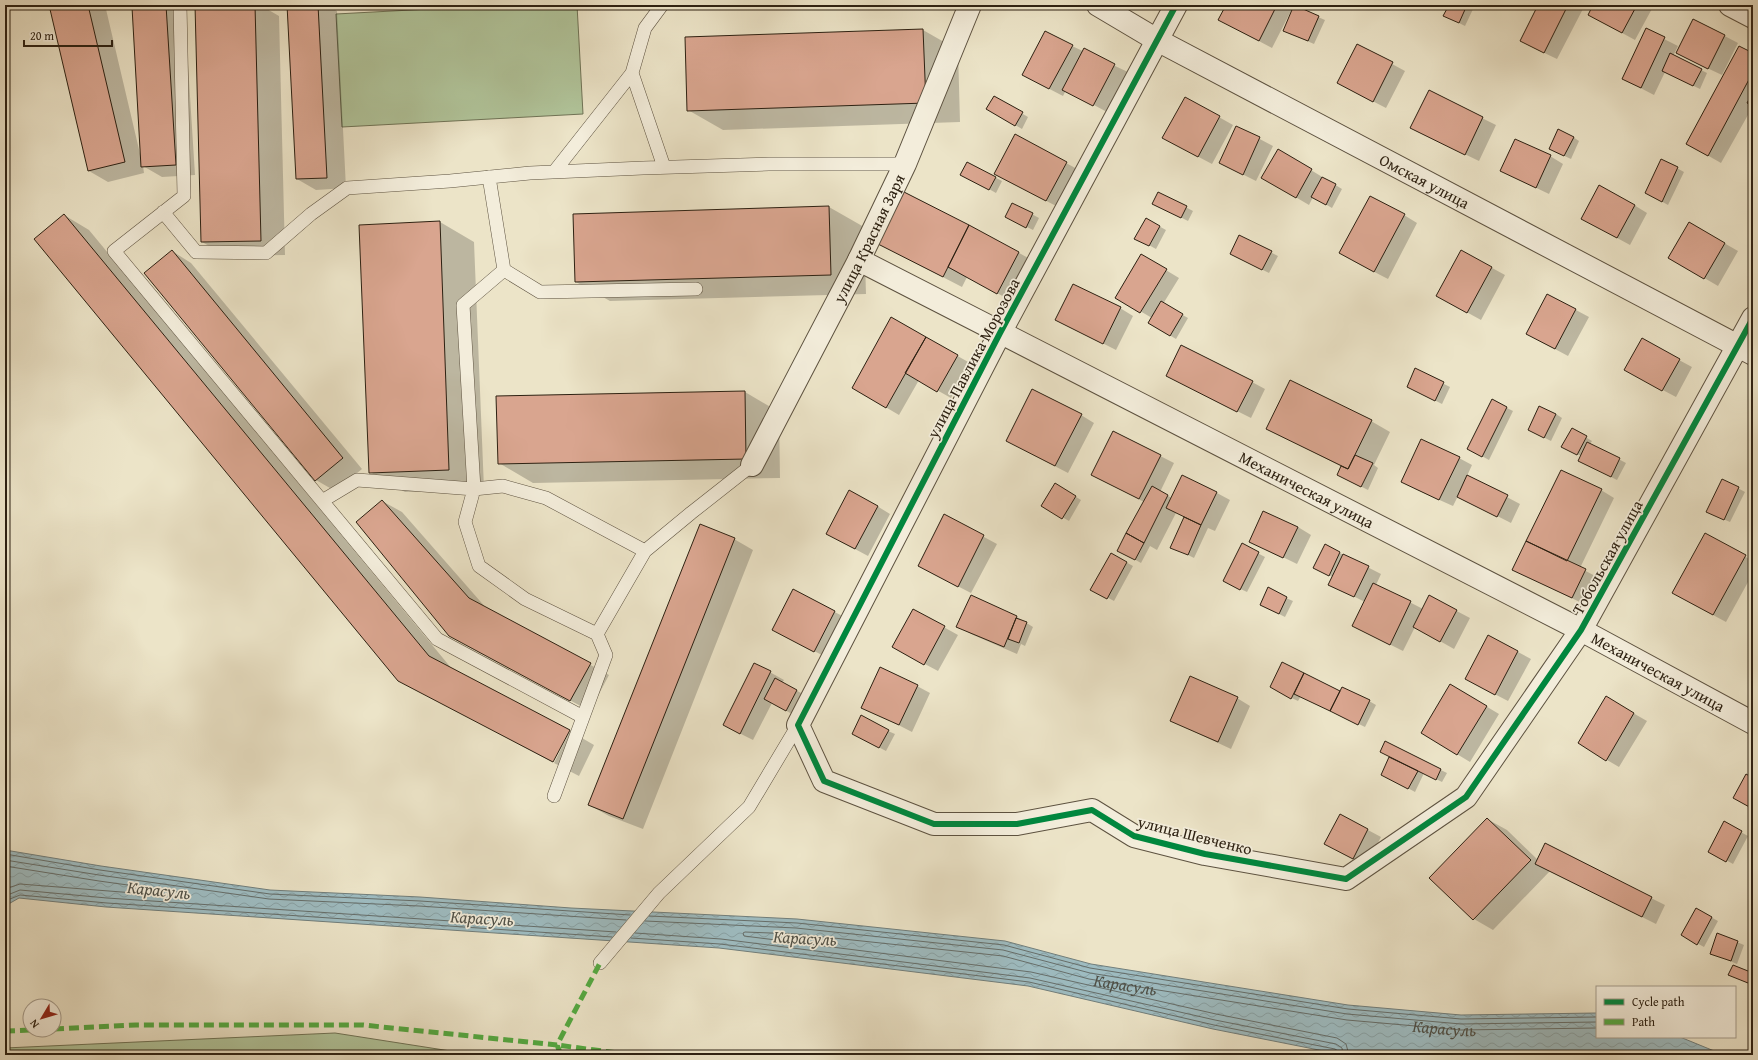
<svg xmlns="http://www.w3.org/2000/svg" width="1758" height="1060" font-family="'Gentium Book Plus',serif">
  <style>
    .garden { fill: #b1c59b; stroke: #6f7356 }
    .water { fill: url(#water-waves); stroke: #717e7b }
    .shadow { fill: #0003 }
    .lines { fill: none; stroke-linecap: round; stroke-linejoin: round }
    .shore { stroke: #666e6a; stroke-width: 1 }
    .building { fill: #d9a58f; stroke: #2d2112 }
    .service-casing { stroke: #5d5240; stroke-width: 14 }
    .minor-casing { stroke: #5d5240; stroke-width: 24 }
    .service { stroke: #f3eddb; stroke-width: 13 }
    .minor { stroke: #f3eddb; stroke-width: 22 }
    .quiet { stroke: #54aa42; stroke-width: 5; stroke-dasharray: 10 5; stroke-linecap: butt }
    .cycleway-casing { stroke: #f3eddb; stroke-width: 8 }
    .cycleway { stroke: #00873e; stroke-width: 6 }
    .labels { text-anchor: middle; stroke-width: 3.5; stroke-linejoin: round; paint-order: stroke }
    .street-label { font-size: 16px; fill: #2d2112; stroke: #f3eddb }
    .water-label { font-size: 17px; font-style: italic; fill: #4f5047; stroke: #f3eddb }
  </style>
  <defs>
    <pattern id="water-waves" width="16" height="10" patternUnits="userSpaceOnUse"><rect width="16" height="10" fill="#9ebcc1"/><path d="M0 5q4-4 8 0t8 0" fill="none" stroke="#88a1a5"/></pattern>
  </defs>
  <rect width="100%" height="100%" fill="#ece4c8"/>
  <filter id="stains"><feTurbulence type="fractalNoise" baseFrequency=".005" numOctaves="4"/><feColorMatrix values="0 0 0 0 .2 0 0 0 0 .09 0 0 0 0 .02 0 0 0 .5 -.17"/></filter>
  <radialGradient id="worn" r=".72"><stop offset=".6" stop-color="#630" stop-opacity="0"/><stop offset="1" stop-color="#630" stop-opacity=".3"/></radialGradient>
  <path class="garden" d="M505,5H577L583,114L342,127L336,14Z
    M335,1033L476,1055H5V1048Z"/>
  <path class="water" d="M5,850L101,866L270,890L420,897L571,908L797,919L1005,941L1091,964L1348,1005L1461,1015L1597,1013V1037H1680L1724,1055H1344L1213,1029L1028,986L842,963L719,948L106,907L19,898L5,906Z"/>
  <path class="shadow" d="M50,5H105L141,158L166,6L185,17L195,175L162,177L143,166L144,173L108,182L89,171Z
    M196,5H260L279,16L285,255L227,256L202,242Z
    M288,5H326L337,11L346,188L316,190L297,179Z
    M1227,5H1290L1293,7L1272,48L1219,20Z
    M1450,5H1475L1465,26L1451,19Z
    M1539,5H1585L1557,59L1534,48Z
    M1594,5H1654L1635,40L1602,22Z
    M1318,17L1325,20L1314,44L1291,34Z
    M1694,20L1738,43L1722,75L1690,60Z
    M923,30L958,50L960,122L723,130L688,110L686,38Z
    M1646,30L1678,46L1673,56L1707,73L1700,89L1665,72L1654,95L1623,79Z
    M1357,45L1405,71L1386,108L1351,90Z
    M1072,46L1128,72L1107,112L1066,90L1063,96L1036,82Z
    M1753,54V106L1721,163L1700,151Z
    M1429,92L1496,125L1479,161L1425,135Z
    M994,97L1028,117L1022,129L987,109Z
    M1185,98L1233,125L1212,164L1176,145Z
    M1237,127L1273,146L1256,181L1220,163Z
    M1573,137L1579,141L1571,159L1556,152Z
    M1278,150L1342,189L1332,208L1313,197L1309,205L1263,178Z
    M1550,156L1563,164L1549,194L1501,171Z
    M1662,160L1684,172L1668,205L1652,196Z
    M968,163L1002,181L996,193L962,174Z
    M1066,163L1079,170L1060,208L1008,181Z
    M1159,193L1193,211L1188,221L1160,207Z
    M1013,204L1039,218L1033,230L1013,220Z
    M1634,205L1647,213L1630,245L1595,226Z
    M829,207L864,227L866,294L610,301L576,282Z
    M64,215L89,230L452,669L568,730L552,762L399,680Z
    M1404,215L1417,223L1388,279L1353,261Z
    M1146,219L1166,230L1156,249L1136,238Z
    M440,222L474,242L484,489L405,492L370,472Z
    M1689,223L1738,251L1718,286L1670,258Z
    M969,226L1032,260L1010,300L967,277L962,287L879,244Z
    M1239,237L1278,256L1269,273L1237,257Z
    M172,251L191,263L362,469L335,491L316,480Z
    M1461,251L1505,275L1481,320L1450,303Z
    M1141,255L1179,278L1163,304L1188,318L1176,339L1149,323L1152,318L1116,297Z
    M1548,295L1589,317L1568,356L1540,341Z
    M1120,308L1133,316L1116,350L1057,320Z
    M892,319L970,363L951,398L919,380L899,415L853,388Z
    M1679,360L1692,367L1676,397L1638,377Z
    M1416,370L1450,387L1442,404L1414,390Z
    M1167,376L1252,382L1265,389L1251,418Z
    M745,392L779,412L780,478L533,483L499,463Z
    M1493,401L1513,411L1489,460L1469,449Z
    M1556,414L1562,418L1551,441L1535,433Z
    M1081,415L1094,423L1068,473L1020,448Z
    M1371,421L1390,432L1374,465L1378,468L1368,490L1344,478L1342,467L1267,429Z
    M1572,429L1592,441L1590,444L1626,463L1617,480L1585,464L1581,456L1563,446Z
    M1113,432L1174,463L1160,492L1172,498L1217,493L1230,500L1215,531L1208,528L1194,558L1172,547L1185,517L1176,513L1157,550L1150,546L1141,563L1118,550L1144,502L1092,475Z
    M1753,457V465L1750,463Z
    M1459,458L1472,465L1467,476L1520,504L1511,523L1458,496L1453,506L1415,489Z
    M1723,480L1745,492L1730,522L1714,515Z
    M1055,484L1081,500L1069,521L1043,506Z
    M1601,490L1614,498L1580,568L1599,578L1586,605L1513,570Z
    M382,501L402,512L487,609L609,675L590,711L470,647Z
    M877,506L890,514L868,556L840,541Z
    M945,516L997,544L971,593L932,573Z
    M1298,527L1311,535L1297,564L1250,541Z
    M1706,535L1753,561V573L1726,622L1687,601Z
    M734,539L753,550L643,829L609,816L589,805Z
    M1242,545L1265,557L1247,592L1230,584Z
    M1340,553L1381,574L1376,585L1423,609L1430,597L1470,618L1454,649L1415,627L1403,651L1353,626L1365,602L1329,584L1333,577L1321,571Z
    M1111,554L1133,566L1114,601L1092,589Z
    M793,590L848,619L828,658L786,637Z
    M971,596L1017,617L1033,627L1025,646L1021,644L1017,654L971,634L958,626Z
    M1286,598L1293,601L1285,617L1267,608Z
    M913,610L958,635L938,671L906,654Z
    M1488,636L1531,659L1508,701L1479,686Z
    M755,664L784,680L782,683L803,694L792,714L772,703L753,740L737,732Z
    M1283,664L1340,692L1369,701L1376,705L1365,727L1301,696L1298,701L1277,691Z
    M917,686L930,693L912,732L863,707Z
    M1464,693L1499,714L1470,762L1422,733Z
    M1237,698L1250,706L1231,749L1171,721Z
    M1619,705L1647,721L1619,767L1607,760Z
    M570,731L594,745L579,776L554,763Z
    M888,731L895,734L886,751L859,737Z
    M1386,743L1447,773L1442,782L1424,773L1415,792L1382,774L1391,757Z
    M1340,815L1381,837L1366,866L1339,851Z
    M1487,819L1507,830L1538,860L1545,845L1665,905L1656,924L1550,871L1493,930L1474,919Z
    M1724,823L1748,836L1733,864L1710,851Z
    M1696,909L1718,921L1704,947L1682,935Z
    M1718,934L1744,945L1737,964L1711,953Z"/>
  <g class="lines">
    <g class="shore">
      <path d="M5,854L100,870L270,894L420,901L630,915"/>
      <path d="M5,860L99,875L269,899L419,906L626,920"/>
      <path d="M5,866L99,881L185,893L187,895L185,897L20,884L5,889"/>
      <path d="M5,896L20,890L107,898L616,932"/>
      <path d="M5,901L20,895L107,903L612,937"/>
      <path d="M649,916L797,923L1004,945L1090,968L1348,1009L1461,1019L1597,1017"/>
      <path d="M645,921L796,928L1003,950L1090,973L1347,1014L1461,1024L1597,1022"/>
      <path d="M635,933L721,939L1030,978L1215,1020L1336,1044L1342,1048L1343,1055"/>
      <path d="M631,938L720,944L1029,982L1214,1025L1335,1049L1338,1051V1055"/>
      <path id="s1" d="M1349,1055L1346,1044L1337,1038L1216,1014L1031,972L744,936L743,933L745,932L796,934L1003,956L1089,979L1347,1020L1461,1030L1597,1028"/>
    </g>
  </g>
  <path class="building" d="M49,5H88L125,162L88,171Z
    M166,5L176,165L141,167L132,7Z
    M195,5H255L261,241L201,242Z
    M287,5H318L327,178L296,179Z
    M1226,5H1277L1259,41L1218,20Z
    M1294,5L1319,16L1308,41L1283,31Z
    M1449,5H1467L1459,23L1443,16Z
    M1538,5H1568L1544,53L1520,41Z
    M1593,5H1637L1622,33L1588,15Z
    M1693,19L1725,35L1708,69L1676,53Z
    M1646,28L1665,37L1641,88L1622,79Z
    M923,29L926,103L687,111L685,37Z
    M1045,31L1073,45L1049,89L1022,75Z
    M1357,44L1393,62L1373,102L1337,83Z
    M1739,46L1753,53V72L1708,156L1686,144Z
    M1084,48L1115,64L1093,106L1062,90Z
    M1670,53L1702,69L1693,86L1662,71Z
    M1429,90L1483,117L1465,155L1410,128Z
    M1753,92V106L1747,103Z
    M994,96L1023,112L1015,126L986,109Z
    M1185,97L1220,116L1198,157L1162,138Z
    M1236,126L1260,137L1243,175L1219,163Z
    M1558,129L1574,137L1564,156L1549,149Z
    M1015,134L1067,162L1046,201L994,174Z
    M1515,139L1551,155L1536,188L1500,171Z
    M1278,149L1312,169L1296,198L1261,178Z
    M1661,159L1678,167L1662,202L1645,193Z
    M967,162L996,177L989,190L960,175Z
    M1322,177L1336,184L1326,205L1311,197Z
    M1599,185L1635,205L1617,238L1581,219Z
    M904,192L969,225L943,277L878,244Z
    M1158,192L1187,206L1181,218L1152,204Z
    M1370,196L1405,214L1374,272L1339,253Z
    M1012,203L1033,213L1026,228L1005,217Z
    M829,206L831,275L575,282L573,214Z
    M64,214L429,656L570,730L553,762L398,681L34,239Z
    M1146,218L1160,226L1149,246L1134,239Z
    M440,221L449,470L369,473L359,225Z
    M1689,222L1725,243L1704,279L1668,258Z
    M969,225L1019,252L997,294L948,267Z
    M1239,235L1272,251L1262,270L1230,254Z
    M172,250L343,458L315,481L144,273Z
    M1461,250L1492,267L1467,313L1436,296Z
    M1141,254L1167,269L1140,313L1115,298Z
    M1073,284L1121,307L1103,344L1055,320Z
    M1547,294L1576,309L1555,349L1526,334Z
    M1161,301L1183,314L1170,336L1148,323Z
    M891,317L926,337L886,408L852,388Z
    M926,337L958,355L937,392L905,373Z
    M1642,338L1680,359L1662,391L1624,370Z
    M1181,345L1253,381L1237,412L1166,376Z
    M1415,368L1444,382L1435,401L1407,387Z
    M1290,380L1372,420L1348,469L1266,429Z
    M1032,389L1082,414L1055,466L1006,441Z
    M745,391L746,459L498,464L496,396Z
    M1492,399L1507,407L1482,457L1467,449Z
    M1539,406L1556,414L1544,438L1528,430Z
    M1572,428L1587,436L1577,455L1561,447Z
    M1113,431L1161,455L1139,499L1091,475Z
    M1421,439L1460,457L1439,500L1401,482Z
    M1587,442L1620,458L1611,477L1578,461Z
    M1355,455L1373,463L1361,487L1337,475L1341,466L1348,469Z
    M1561,470L1602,489L1567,561L1526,541Z
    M1182,475L1217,492L1201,525L1166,508Z
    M1467,475L1508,495L1497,517L1457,497Z
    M1722,479L1739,487L1724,520L1706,512Z
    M1055,483L1076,496L1062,519L1041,506Z
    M1152,486L1168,495L1144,543L1126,533Z
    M849,490L878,506L855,549L826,534Z
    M382,500L469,598L591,663L570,701L449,636L356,522Z
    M1263,511L1298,527L1283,558L1249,542Z
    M944,514L984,535L958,587L918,566Z
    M1184,517L1201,525L1188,555L1170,548Z
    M700,524L735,538L623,819L588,805Z
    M1126,533L1144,543L1135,560L1117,551Z
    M1705,533L1746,555L1713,615L1672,593Z
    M1526,541L1586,569L1572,598L1512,570Z
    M1242,543L1259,552L1240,590L1223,581Z
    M1325,544L1340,552L1329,576L1313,568Z
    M1111,553L1127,562L1107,599L1090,590Z
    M1343,554L1369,566L1354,597L1328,585Z
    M1373,583L1411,601L1390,645L1352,626Z
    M1268,587L1287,597L1279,614L1260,605Z
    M793,589L835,611L814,652L772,630Z
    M971,595L1017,616L1004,647L956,627Z
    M1429,595L1457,610L1440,642L1413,627Z
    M913,609L945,626L924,665L892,647Z
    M1016,618L1027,622L1019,643L1008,639Z
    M1488,635L1518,651L1495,695L1465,679Z
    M1282,662L1304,673L1291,699L1270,687Z
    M754,663L771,671L740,734L723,725Z
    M880,667L918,685L899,725L861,708Z
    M1304,673L1340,691L1330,711L1294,694Z
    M1190,676L1238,697L1218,742L1170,721Z
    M775,678L797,690L786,711L764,699Z
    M1450,684L1487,706L1457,755L1421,733Z
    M1342,687L1370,700L1358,725L1330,711Z
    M1606,696L1634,713L1606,761L1578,743Z
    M861,715L889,730L879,748L852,734Z
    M1385,741L1441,769L1436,780L1380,752Z
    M1389,757L1418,771L1408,789L1381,775Z
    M1746,774L1753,778V809L1733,798Z
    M1340,814L1368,829L1353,859L1324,844Z
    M1487,818L1531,860L1473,920L1429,878Z
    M1724,821L1742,831L1726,862L1708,852Z
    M1545,843L1652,897L1642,917L1535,864Z
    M1696,908L1712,917L1697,945L1681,935Z
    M1717,933L1738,941L1731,961L1710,954Z
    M1733,965L1753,973V985L1728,975Z"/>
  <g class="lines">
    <g class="service-casing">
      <path id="service" d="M180,5L184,196L114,251L437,639L583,717
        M632,73L664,167
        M554,172L632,73L645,28L662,5
        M489,177L504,270L540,292L696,289
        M163,212L196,252L266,253L311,214L347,188L450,181L530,173L643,168L769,164H905
        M322,501L357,480L474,489L463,305L504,270
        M645,551L546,498L503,486L474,489L465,522L479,566L525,599L597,634L645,551L691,513L752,465
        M554,796L606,655L597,634
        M600,963L659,893L749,807L798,725"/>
    </g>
    <g class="minor-casing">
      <g id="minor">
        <path id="s2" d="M1098,5L1157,40L1753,354"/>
        <path d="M1176,5L1000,333L798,725L824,781L934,824H1017L1092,810L1134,836L1205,854L1346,879L1466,797L1581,630L1753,318"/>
        <path d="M1730,5L1753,17"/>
        <path id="s3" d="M859,260L1581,630L1753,723"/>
        <path id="s4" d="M752,465L859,260L905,164L970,5"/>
      </g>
    </g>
    <use href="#service" class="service"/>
    <use href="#minor" class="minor"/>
    <path class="quiet" d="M54,1029L136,1025H363L557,1045L600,963
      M5,1031L32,1030
      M561,1055L557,1045L632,1055"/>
    <g class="cycleway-casing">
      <path id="cycleway" d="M1176,5L1000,333L798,725L824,781L934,824H1017L1092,810L1134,836L1205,854L1346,879L1466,797L1581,630L1753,318"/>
    </g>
    <use href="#cycleway" class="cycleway"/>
  </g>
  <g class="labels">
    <g class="street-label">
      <text dy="6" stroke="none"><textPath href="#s2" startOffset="371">Омская улица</textPath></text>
      <text dy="6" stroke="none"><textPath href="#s4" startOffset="255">улица Красная Заря</textPath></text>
      <text transform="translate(973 358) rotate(-62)" y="6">улица Павлика Морозова</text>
      <text dy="6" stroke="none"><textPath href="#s3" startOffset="503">Механическая улица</textPath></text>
      <text transform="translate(1607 557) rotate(-61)" y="6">Тобольская улица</text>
      <text dy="6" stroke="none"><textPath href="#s3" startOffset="899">Механическая улица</textPath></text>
      <text transform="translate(1195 835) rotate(14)" y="6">улица Шевченко</text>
    </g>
    <g class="water-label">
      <text transform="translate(159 890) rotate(6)" y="6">Карасуль</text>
      <text transform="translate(482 918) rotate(3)" y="6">Карасуль</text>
      <text transform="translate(805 938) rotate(3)" y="6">Карасуль</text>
      <text dy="6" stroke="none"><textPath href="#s1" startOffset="1015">Карасуль</textPath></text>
      <text dy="6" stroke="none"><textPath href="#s1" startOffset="1337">Карасуль</textPath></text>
    </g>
  </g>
  <rect width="1758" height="1060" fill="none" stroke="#ece4c8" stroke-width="20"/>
  <rect x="6" y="6" width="1746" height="1048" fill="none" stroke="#2d2112" stroke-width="2"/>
  <rect x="10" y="10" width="1738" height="1040" fill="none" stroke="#2d2112"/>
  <rect x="1596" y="986" width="140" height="52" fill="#f3eddb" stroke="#a49b8b"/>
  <rect x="1604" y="999" width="20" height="6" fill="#00873e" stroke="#a49b8b"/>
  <text x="1632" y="1006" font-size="12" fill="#2d2112">Cycle path</text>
  <rect x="1604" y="1019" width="20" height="6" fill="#54aa42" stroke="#a49b8b"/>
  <text x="1632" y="1026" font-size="12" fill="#2d2112">Path</text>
  <g transform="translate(42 1018) rotate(232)"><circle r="19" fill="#f3eddb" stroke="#a49b8b"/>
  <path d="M0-3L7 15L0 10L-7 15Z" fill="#8f2418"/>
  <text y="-6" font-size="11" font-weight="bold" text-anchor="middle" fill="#2d2112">N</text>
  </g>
  <path d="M24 40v6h88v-6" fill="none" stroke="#2d2112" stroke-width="2"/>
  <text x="30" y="40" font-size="12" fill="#2d2112" stroke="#f3eddb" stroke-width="3" paint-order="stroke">20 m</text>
  <rect width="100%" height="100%" filter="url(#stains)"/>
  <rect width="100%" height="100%" fill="url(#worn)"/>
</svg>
